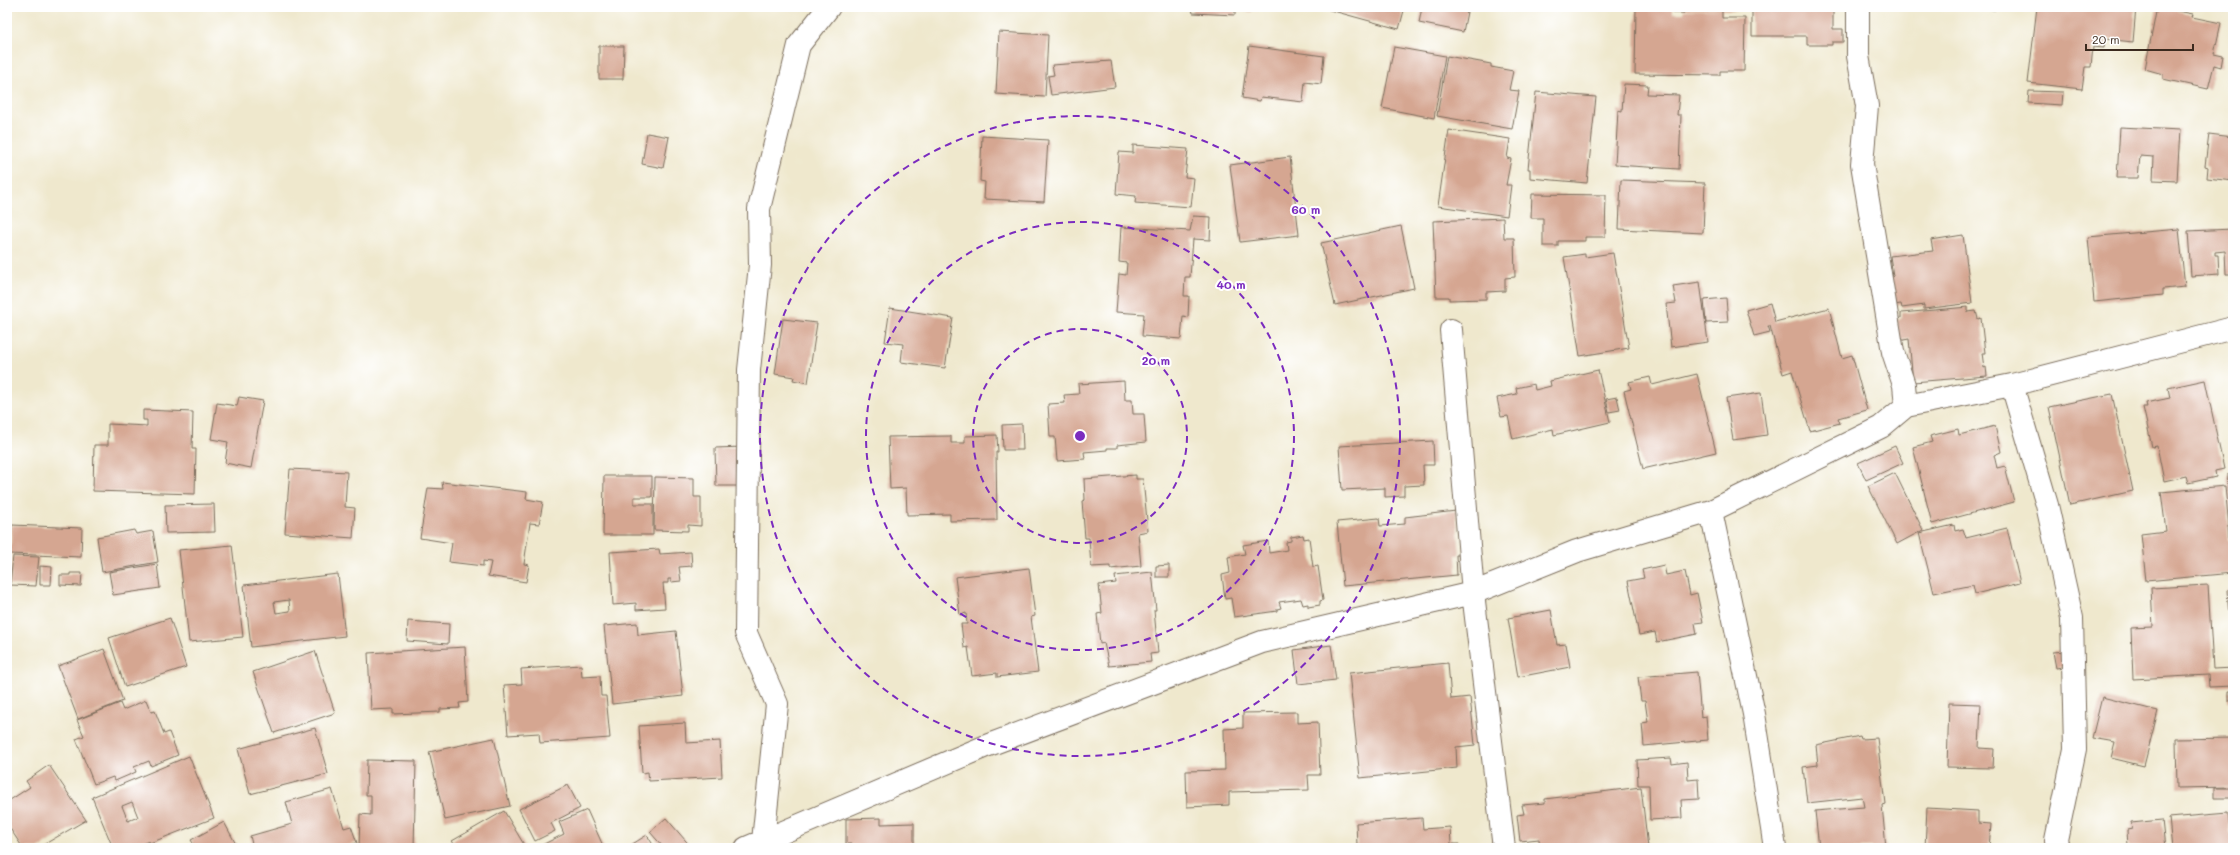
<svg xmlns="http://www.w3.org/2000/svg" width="2240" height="855" font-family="Mali,sans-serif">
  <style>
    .building { fill: #d5a691; fill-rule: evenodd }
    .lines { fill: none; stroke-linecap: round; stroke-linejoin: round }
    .minor-casing { stroke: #7a6c5b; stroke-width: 24 }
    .minor { stroke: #fff; stroke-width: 22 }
    .ring { fill: none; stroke: #7b2cbf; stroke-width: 2; stroke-dasharray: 7 5 }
    .centre { fill: #7b2cbf; stroke: #fff; stroke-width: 2 }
    .ring-label { font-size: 12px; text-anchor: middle; font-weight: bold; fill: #7b2cbf; stroke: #fff; stroke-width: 4; stroke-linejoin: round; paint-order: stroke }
  </style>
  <rect width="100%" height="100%" fill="#fff"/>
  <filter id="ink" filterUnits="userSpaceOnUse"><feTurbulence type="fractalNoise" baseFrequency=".025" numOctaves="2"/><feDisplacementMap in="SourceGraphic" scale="8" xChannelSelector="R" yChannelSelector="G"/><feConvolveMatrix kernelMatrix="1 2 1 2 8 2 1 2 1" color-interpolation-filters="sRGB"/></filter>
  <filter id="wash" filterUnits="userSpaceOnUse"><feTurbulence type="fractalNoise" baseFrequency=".012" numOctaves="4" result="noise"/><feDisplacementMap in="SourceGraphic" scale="16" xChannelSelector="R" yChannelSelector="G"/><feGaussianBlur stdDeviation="0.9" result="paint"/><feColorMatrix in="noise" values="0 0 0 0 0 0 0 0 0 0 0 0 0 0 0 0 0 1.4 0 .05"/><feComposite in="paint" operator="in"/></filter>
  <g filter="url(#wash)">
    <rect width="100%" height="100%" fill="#efe8cd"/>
    <g id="blocks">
      <path class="building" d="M1191,7H1253L1252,12L1235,10V15L1193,13Z
        M1327,7H1405L1399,29L1326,9Z
        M1422,7H1468L1463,32L1419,23Z
        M1636,7L1673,9V13H1684V10H1722V18H1745L1744,71H1720V75L1635,74Z
        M1683,7H1737V10L1683,9Z
        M1752,7H1833V29H1843V42H1832V45H1807V36H1752Z
        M1963,7H1996L1995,10Z
        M2037,7H2136L2133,42L2105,39L2104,48L2093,47L2091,67H2085L2082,89L2028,83Z
        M2157,7L2193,14L2192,17L2221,23L2214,54L2223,56L2221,67L2214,65L2208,89L2163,79V74L2145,69Z
        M999,32L1048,35L1045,97L996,94Z
        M599,46H624L623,79H599Z
        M1249,46L1324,56L1321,84L1305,82L1303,102L1261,97L1260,101L1242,98Z
        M1394,47L1445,56L1434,118L1382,108Z
        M1447,56L1491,64V67L1513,71L1509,90L1519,91L1512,129L1437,116Z
        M1111,61L1115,87L1051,95L1048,76L1054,75L1052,65Z
        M1624,84L1648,85L1647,94L1679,95L1677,115H1681L1679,169L1615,165L1618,110L1622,111Z
        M2029,91L2063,92L2062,105L2028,103Z
        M1536,92L1596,97L1587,183L1530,178V169H1528Z
        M2120,127L2180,130L2177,181L2153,180L2154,157L2140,156L2138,178H2117Z
        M1449,130L1510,139L1507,158L1511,159L1506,185H1511L1507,216L1438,206Z
        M647,133L669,137L663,168L642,164Z
        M2209,134L2233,137V181L2207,178L2208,167L2205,166Z
        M982,136L1048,140L1044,202L984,199L985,182L980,181Z
        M1133,145L1188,149L1185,177L1194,178L1191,207L1135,203L1136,196L1116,194L1119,152L1133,153Z
        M1290,157L1299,235L1240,242L1230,165Z
        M1621,180L1705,183L1703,233L1619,229Z
        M1532,194L1606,195L1605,237H1585V241H1558V246H1543V218H1531Z
        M1193,216L1211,217L1210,240L1193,239L1190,277H1185L1184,296H1189L1188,317L1183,316L1181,339L1142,336L1144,314L1116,312L1119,274L1126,275L1127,263L1119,262L1121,227L1190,231Z
        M1503,218L1504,238H1514L1515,277L1505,278V291L1486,292V299L1449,300V297H1436L1433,221Z
        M1401,226L1414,288L1335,305L1321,243Z
        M2179,229L2185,287L2163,289V295L2094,302L2088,237Z
        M2233,229V274H2226L2225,251L2215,252V255H2218L2219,274L2191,276L2188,231Z
        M1963,235L1972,303L1924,309V305L1902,308L1901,304L1893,305L1889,276H1893L1890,256L1933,251L1931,240Z
        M1613,253L1629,348L1580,356L1564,257L1585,254V257Z
        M1700,282L1708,342L1671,347L1666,304L1676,303L1673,286Z
        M1726,298L1728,322L1706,323L1704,300Z
        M1770,303L1775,322L1829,308L1842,358L1852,355L1867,410L1838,418L1840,423L1810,431L1792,371L1783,374L1770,326H1768L1770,332L1754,336L1746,310Z
        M1968,307V312L1976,311L1978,319L1981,318L1985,353H1982L1984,368L1986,367L1987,376L1913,382L1909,339L1898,341L1897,319L1901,318V313Z
        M890,308L953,318L945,368L901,362L903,344L885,342Z
        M783,319L817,323L808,383L793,380L794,377L775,374Z
        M1598,370L1610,422L1554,435L1553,429L1513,439L1508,416L1501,417L1497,398L1517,394L1516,388L1534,384L1535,390L1551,386L1550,381Z
        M1697,374L1716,452L1643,469L1624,391L1631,389L1629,382L1650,377L1652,385Z
        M2205,380L2224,469L2215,471L2216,477L2188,483L2186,476L2164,481L2157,446L2152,447L2143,407H2147L2146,403L2170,398L2168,388Z
        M1124,381L1125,400H1132L1133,414H1144L1146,442L1117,445V448H1107V450L1084,452L1085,459L1057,461L1055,437H1050L1048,404L1065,403L1064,395L1079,394L1078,384Z
        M1761,393L1767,435L1733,440L1726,398Z
        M2112,394L2133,491L2070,505L2049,407Z
        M239,397L263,401L251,468L225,463L228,442L211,439L217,403L237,406Z
        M1617,397L1620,410L1609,412L1606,399Z
        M143,410L193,412L192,449H196L195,494L93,491L94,445H108V424L147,426V420H143Z
        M1022,424L1023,450H1003L1002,425Z
        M1995,426L2001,452L1994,455L1997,468L2005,466L2014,502L1932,524L1913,447L1932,442L1930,436L1958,429L1959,435Z
        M997,435L998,452H996L997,520L950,521V514L907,515L906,488L890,489L888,437L951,436V443H965V436Z
        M1433,441L1434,465H1423L1424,485L1404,486V496L1385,497V488L1342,490L1339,446Z
        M1895,446L1903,463L1866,480L1858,463Z
        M743,447V486H716L715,448Z
        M290,469L347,472L345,507L355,508L353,538L285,533Z
        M1895,473L1923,530L1897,544L1868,486Z
        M2233,473V531H2232L2227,474Z
        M1136,475V479H1143L1148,531L1138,533L1141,566L1110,569V566L1091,567L1089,538H1085L1082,501L1085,500L1084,479Z
        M604,476H652V497H634V504H653V535H603Z
        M655,477L694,478V497H701V526L688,525V531L654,530Z
        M442,482L527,492L526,499L543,502L539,524L530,523L524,564L529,565L526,582L488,576L491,562L483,561V566L449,562L452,543L420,538L428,488L443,489Z
        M2225,486L2229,527H2227L2228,540L2233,539V573L2146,581L2141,534L2166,531L2161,492Z
        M214,504L215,532L166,533L165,505Z
        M1456,511L1460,555H1456L1457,575L1343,586L1337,522L1379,518L1380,526L1405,524V517Z
        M12,525L82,528L81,557L10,554Z
        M1954,525L1955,531L1963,529L1966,538L2007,528L2020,583L1975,594L1973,585L1934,593L1919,533Z
        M134,530L136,534L153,531L158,562L102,572L97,537Z
        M1303,535L1304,539L1309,538L1313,567L1318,566L1323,600L1320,601V605L1308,607V604L1303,605L1301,599L1279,602L1281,608L1277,609V611L1234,617L1231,598L1225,599L1222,575L1230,573L1228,557L1245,554L1243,545L1268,541L1269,553L1287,550L1286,542L1291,541V537Z
        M232,545L243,637L189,642L179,550Z
        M659,549L660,554L691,552L692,566L679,567L681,581L671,582V579H668V583H663L665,608L636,610V603L613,605L610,552Z
        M13,556L39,557L36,586L10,585Z
        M157,564L160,588L113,595L109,572Z
        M1169,565V577H1156V566Z
        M1664,565L1666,575L1685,571L1690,595L1697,593L1703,622L1695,623L1697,634L1657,642L1655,632L1639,635L1628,581L1644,578L1642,570Z
        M40,566L52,567L51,585H40Z
        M1029,568L1035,616L1031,617L1038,672L997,677V673L972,676L968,647L964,648L961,624H967L966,613L960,615L955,577Z
        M1152,572L1156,610H1154L1158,653L1150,654L1151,662L1109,666L1104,643L1100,644L1097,614L1102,613L1099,585L1116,583L1115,576Z
        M70,573H82L81,586L60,585V575H70Z
        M338,574L345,636L251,647L244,585ZM289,600L290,611L276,613L274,602Z
        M2208,585L2213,669L2233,668V686L2209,687L2208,675L2133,679L2131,628L2153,627L2151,588Z
        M2227,590H2233V641L2231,642Z
        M1551,610L1557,645L1566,644L1570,667L1518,677L1508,618Z
        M170,618L186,667L125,687L109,638Z
        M408,621L449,624L448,644L407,641Z
        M637,623L638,635L676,631L683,696L612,704L604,626Z
        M1331,645L1336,680L1298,684L1294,650Z
        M465,647L468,702L459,703L460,708L440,709V712L393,714V709L371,710L368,653Z
        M104,649L123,701L78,719L58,666Z
        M315,651L335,713L274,733L253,672Z
        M2066,651L2069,666L2056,668L2053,652Z
        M1448,663L1451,699L1470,697L1475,745L1456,747L1457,768L1360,778L1349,673Z
        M581,665L582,677L600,676L601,696H606L610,738L540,743L539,733L508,735L504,685L522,684L521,669Z
        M1697,672L1701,717L1706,716L1708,740L1644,746L1642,723L1648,722L1645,701H1641L1638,677Z
        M2228,692H2233V701H2228Z
        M2102,697L2158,711L2144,766L2111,758L2115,742L2092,738Z
        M146,700L151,712L155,711L164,734L169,732L178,755L151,766L149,761L134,767L136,772L115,781L113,777L94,784L76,739L84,736L77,720L120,703L123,710Z
        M1949,703L1981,704L1979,748L1994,749L1993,768L1947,767Z
        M1297,712V723L1318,722L1320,775H1308L1309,790L1229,792V805L1187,807L1186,771L1225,770L1224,729L1243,728V713Z
        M685,723L686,743L720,741L722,777L649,781L648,772L642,773L639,726Z
        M315,728L328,774L250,794L238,749Z
        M1860,736L1861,739L1877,738L1885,804L1882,805L1886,848H1819L1815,811L1864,807L1862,797L1807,803L1803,767L1818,765L1816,745Z
        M494,738L510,806L445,820L429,752Z
        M2233,738V787L2177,788L2176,739Z
        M189,756L214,818L150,843L149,841L132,848H113L92,797ZM132,802L138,817L128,821L122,806Z
        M1671,758L1672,764L1687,762L1688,780L1698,779L1699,799L1681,800L1682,818L1650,820L1649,785H1638L1637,760Z
        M367,760L416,761L414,848H359L360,814L371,815V795H366Z
        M49,765L86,820L38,848H23L7,824V802L30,787L26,781Z
        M568,785L580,808L551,823L555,831L535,841L519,809Z
        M1641,787L1648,848H1540L1539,839L1520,841L1517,815L1524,814L1522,805L1545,803V799Z
        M2214,788H2231V798H2214Z
        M332,789L344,828L351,826L357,843L338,848H253L250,836L292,824L286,802Z
        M1927,808L1978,811V823L1991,824L1989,848H1925Z
        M587,810L604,848H536L564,834L559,822Z
        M504,811L526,848H457L452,841Z
        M2228,813L2232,848H2172L2169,818Z
        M666,818L692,848H664L650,832Z
        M881,818V824L914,823V848H853V844H846V819Z
        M1422,818L1423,829L1450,827L1451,844H1459V848H1353V846L1357,845L1356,823Z
        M2162,820L2165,848L2128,847L2127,830L2132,829L2131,823Z
        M224,822L238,848H196L191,840Z
        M647,835L655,848H626Z"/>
    </g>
  </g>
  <g filter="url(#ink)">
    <use href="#blocks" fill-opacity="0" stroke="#7a6c5b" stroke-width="1"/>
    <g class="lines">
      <g class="minor-casing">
        <path id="minor" d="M1858,7V56L1867,106L1862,164L1893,352L1904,385L1906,406
          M1451,330L1473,593L1504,848
          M2012,385L2047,505L2072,618L2075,749L2056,840L2058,848
          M1711,511L1754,714L1775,848
          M763,841L777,704L746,633L749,370L760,265L759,209L799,45L829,7
          M746,848L986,746L1262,642L1473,593L1577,551L1711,511L1881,427L1906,406L2012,385L2233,328"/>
      </g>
      <use href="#minor" class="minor"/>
    </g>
  </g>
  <g class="ring">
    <circle cx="1080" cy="436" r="107"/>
    <circle cx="1080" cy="436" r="214"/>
    <circle cx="1080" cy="436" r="320"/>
  </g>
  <circle cx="1080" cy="436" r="6" class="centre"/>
  <g class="ring-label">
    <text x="1306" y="214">60 m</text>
    <text x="1231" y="289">40 m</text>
    <text x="1156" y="365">20 m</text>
  </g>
  <rect width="2240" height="855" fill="none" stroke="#fff" stroke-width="24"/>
  <path d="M2086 44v6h107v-6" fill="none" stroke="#3b2a1e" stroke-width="2"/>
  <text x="2092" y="44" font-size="12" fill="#3b2a1e" stroke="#ffffff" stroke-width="3" paint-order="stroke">20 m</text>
</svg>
